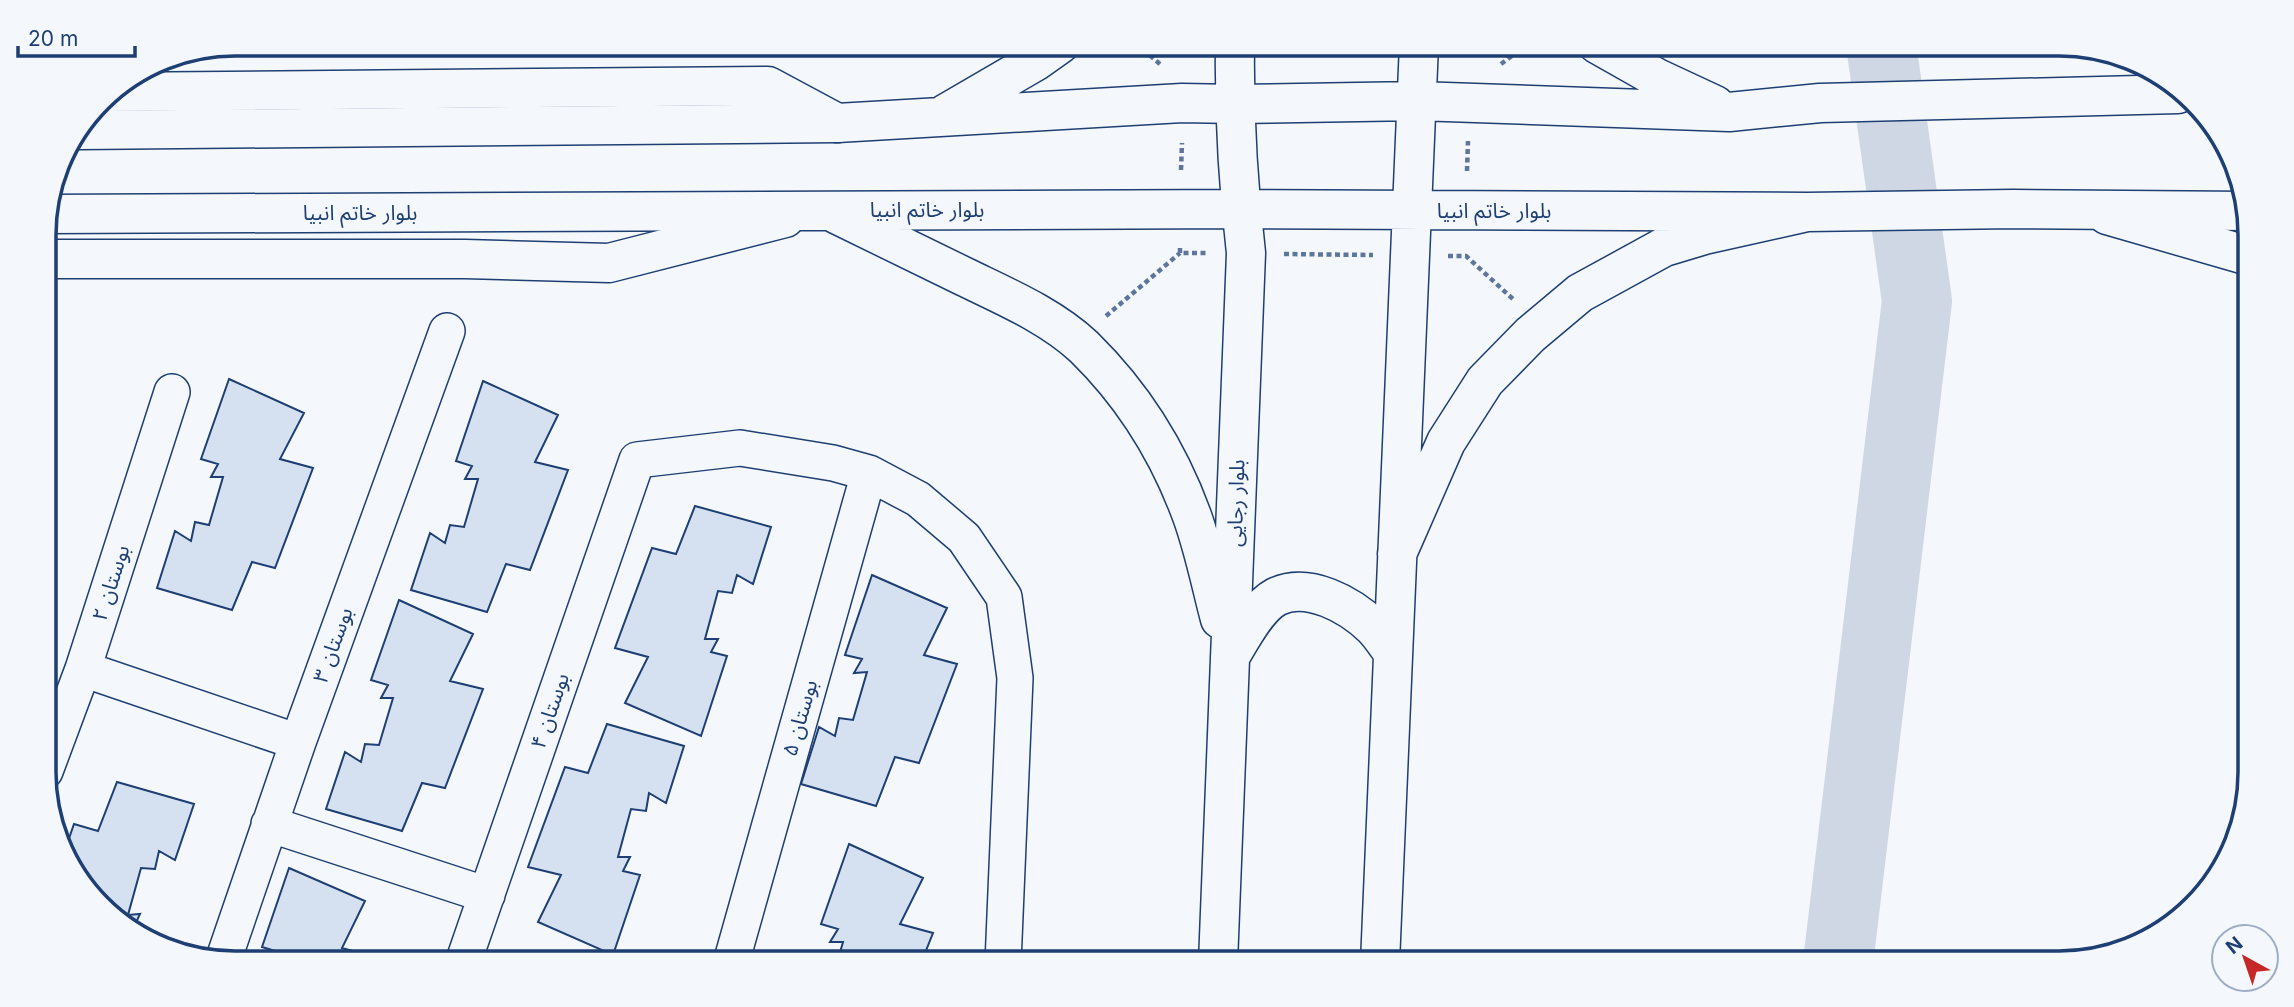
<svg xmlns="http://www.w3.org/2000/svg" width="2294" height="1007" font-family="Inter,'Noto Sans Arabic',sans-serif">
  <style>
    .lines { fill: none; stroke-linecap: round; stroke-linejoin: round }
    .river { stroke: #cfd7e4; stroke-width: 70 }
    .building { fill: #d5e0f0; stroke: #1d3f73; stroke-width: 2 }
    .minor-casing { stroke: #1d3f73; stroke-width: 38 }
    .tertiary-casing { stroke: #1d3f73; stroke-width: 41 }
    .secondary-casing { stroke: #1d3f73; stroke-width: 41 }
    .path { stroke: #5e769c; stroke-width: 4.5; stroke-dasharray: 5 3.5; stroke-linecap: butt }
    .minor { stroke: #f4f7fb; stroke-width: 35 }
    .tertiary { stroke: #f4f7fb; stroke-width: 38 }
    .secondary { stroke: #f4f7fb; stroke-width: 38 }
    .labels { text-anchor: middle; stroke-width: 5; stroke-linejoin: round; paint-order: stroke }
    .street-label { font-size: 21px; fill: #1d3f73; stroke: #f4f7fb }
    .rim { fill: none; stroke: #1d3f73; stroke-width: 3.5 }
  </style>
  <rect width="100%" height="100%" fill="#f4f7fb"/>
  <g class="lines">
    <path class="river" d="M1838,963L1917,301L1881,44"/>
  </g>
  <path class="building" d="M229,379L304,413L280,459L313,468L275,568L252,562L232,610L157,588L175,531L191,541L195,522L209,525L223,477H211L218,464L201,459Z
    M483,381L558,415L535,462L568,470L530,570L506,564L487,612L411,590L430,533L445,543L450,525L464,527L478,479H465L472,466L456,461Z
    M695,506L771,527L753,584L737,575L732,593L718,591L705,639H718L711,652L727,656L701,736L625,703L648,657L615,648L652,548L676,554Z
    M872,575L947,608L924,655L957,664L919,763L895,757L876,806L801,784L819,727L835,736L839,718L853,720L867,672L854,673L862,659L845,655Z
    M399,600L473,634L450,681L483,689L445,788L422,783L402,831L326,809L345,752L361,762L365,744L379,745L393,698H381L388,685L371,680Z
    M607,724L684,746L666,803L649,793L646,811L631,809L618,857H630L623,871L640,875L613,955L538,922L561,875L528,867L565,767L588,773Z
    M117,782L194,804L175,860L159,851L155,869L141,868L128,915L140,914L134,927L84,889L66,847L74,824L98,831Z
    M849,844L923,878L900,924L933,933L921,963H837L843,942H830L838,929L821,924Z
    M289,868L365,901L342,948L374,957L372,963H273L279,952L262,947Z"/>
  <g class="lines">
    <g class="minor-casing">
      <path id="minor" d="M83,669L298,742
        M45,771L83,669L172,392
        M269,824L487,895
        M223,961L298,742L447,331
        M463,963L637,460L740,448L833,463L869,473L918,499L964,538L1004,597L1015,678L1003,963
        M731,963L869,473"/>
    </g>
    <g class="tertiary-casing">
      <path id="tertiary" d="M109,92L768,86L837,123
        M2107,215L2249,256
        M44,259H465L609,263L785,218"/>
    </g>
    <g class="secondary-casing">
      <path id="secondary" d="M1597,44L1657,78L1715,105
        M945,114L1036,61L1060,44
        M79,130L837,123L1182,103L1235,104L1417,101L1729,112L1820,103L2178,94
        M46,214L1241,209L1807,212
        M836,214C879,235 922,256 965,277C1006,297 1051,316 1084,347C1132,394 1169,453 1192,516C1204,549 1211,585 1220,619
        M1397,554L1446,442L1485,381L1530,335L1580,293L1664,247L1704,235L1807,212L2013,209L2249,211
        M1230,657C1241,639 1257,607 1276,597C1308,581 1350,605 1373,627C1381,635 1387,645 1393,653
        M1218,963L1246,253C1238,184 1234,114 1235,44
        M1380,963L1419,44"/>
    </g>
    <path class="path" d="M1137,44L1161,65
      M1501,64L1528,44
      M1181,170L1182,143
      M1467,171L1468,141
      M1180,248V253H1209
      M1284,254L1373,255
      M1448,256H1466L1514,300
      M1106,316L1180,253"/>
    <use href="#minor" class="minor"/>
    <use href="#tertiary" class="tertiary"/>
    <use href="#secondary" class="secondary"/>
  </g>
  <g class="labels">
    <g class="street-label">
      <text x="927" y="217">بلوار خاتم انبیا</text>
      <text x="1494" y="218">بلوار خاتم انبیا</text>
      <text x="360" y="220">بلوار خاتم انبیا</text>
      <text transform="translate(1236 503) rotate(-88)" y="7">بلوار رجایی</text>
      <text transform="translate(111 583) rotate(-72)" y="7">بوستان ۲</text>
      <text transform="translate(333 645) rotate(-70)" y="7">بوستان ۳</text>
      <text transform="translate(550 711) rotate(-71)" y="7">بوستان ۴</text>
      <text transform="translate(800 718) rotate(-74)" y="7">بوستان ۵</text>
    </g>
  </g>
  <path d="M0 0H2294V1007H0ZM235 56H2059A179 179 0 0 1 2238 235V772A179 179 0 0 1 2059 951H235A179 179 0 0 1 56 772V235A179 179 0 0 1 235 56Z" fill="#f4f7fb" fill-rule="evenodd"/>
  <path class="rim" d="M235 56H2059A179 179 0 0 1 2238 235V772A179 179 0 0 1 2059 951H235A179 179 0 0 1 56 772V235A179 179 0 0 1 235 56Z"/>
  <g transform="translate(2245 958) rotate(320)"><circle r="33" fill="#f4f7fb" stroke="#9eadc5" stroke-width="2"/>
  <path d="M0-5L12 26L0 18L-12 26Z" fill="#c62828"/>
  <text y="-10" font-size="19" font-weight="bold" text-anchor="middle" fill="#1d3f73">N</text>
  </g>
  <path d="M18 46v10h117v-10" fill="none" stroke="#1d3f73" stroke-width="3.5"/>
  <text x="28" y="46" font-size="21" fill="#1d3f73" stroke="#f4f7fb" stroke-width="5" paint-order="stroke">20 m</text>
</svg>
